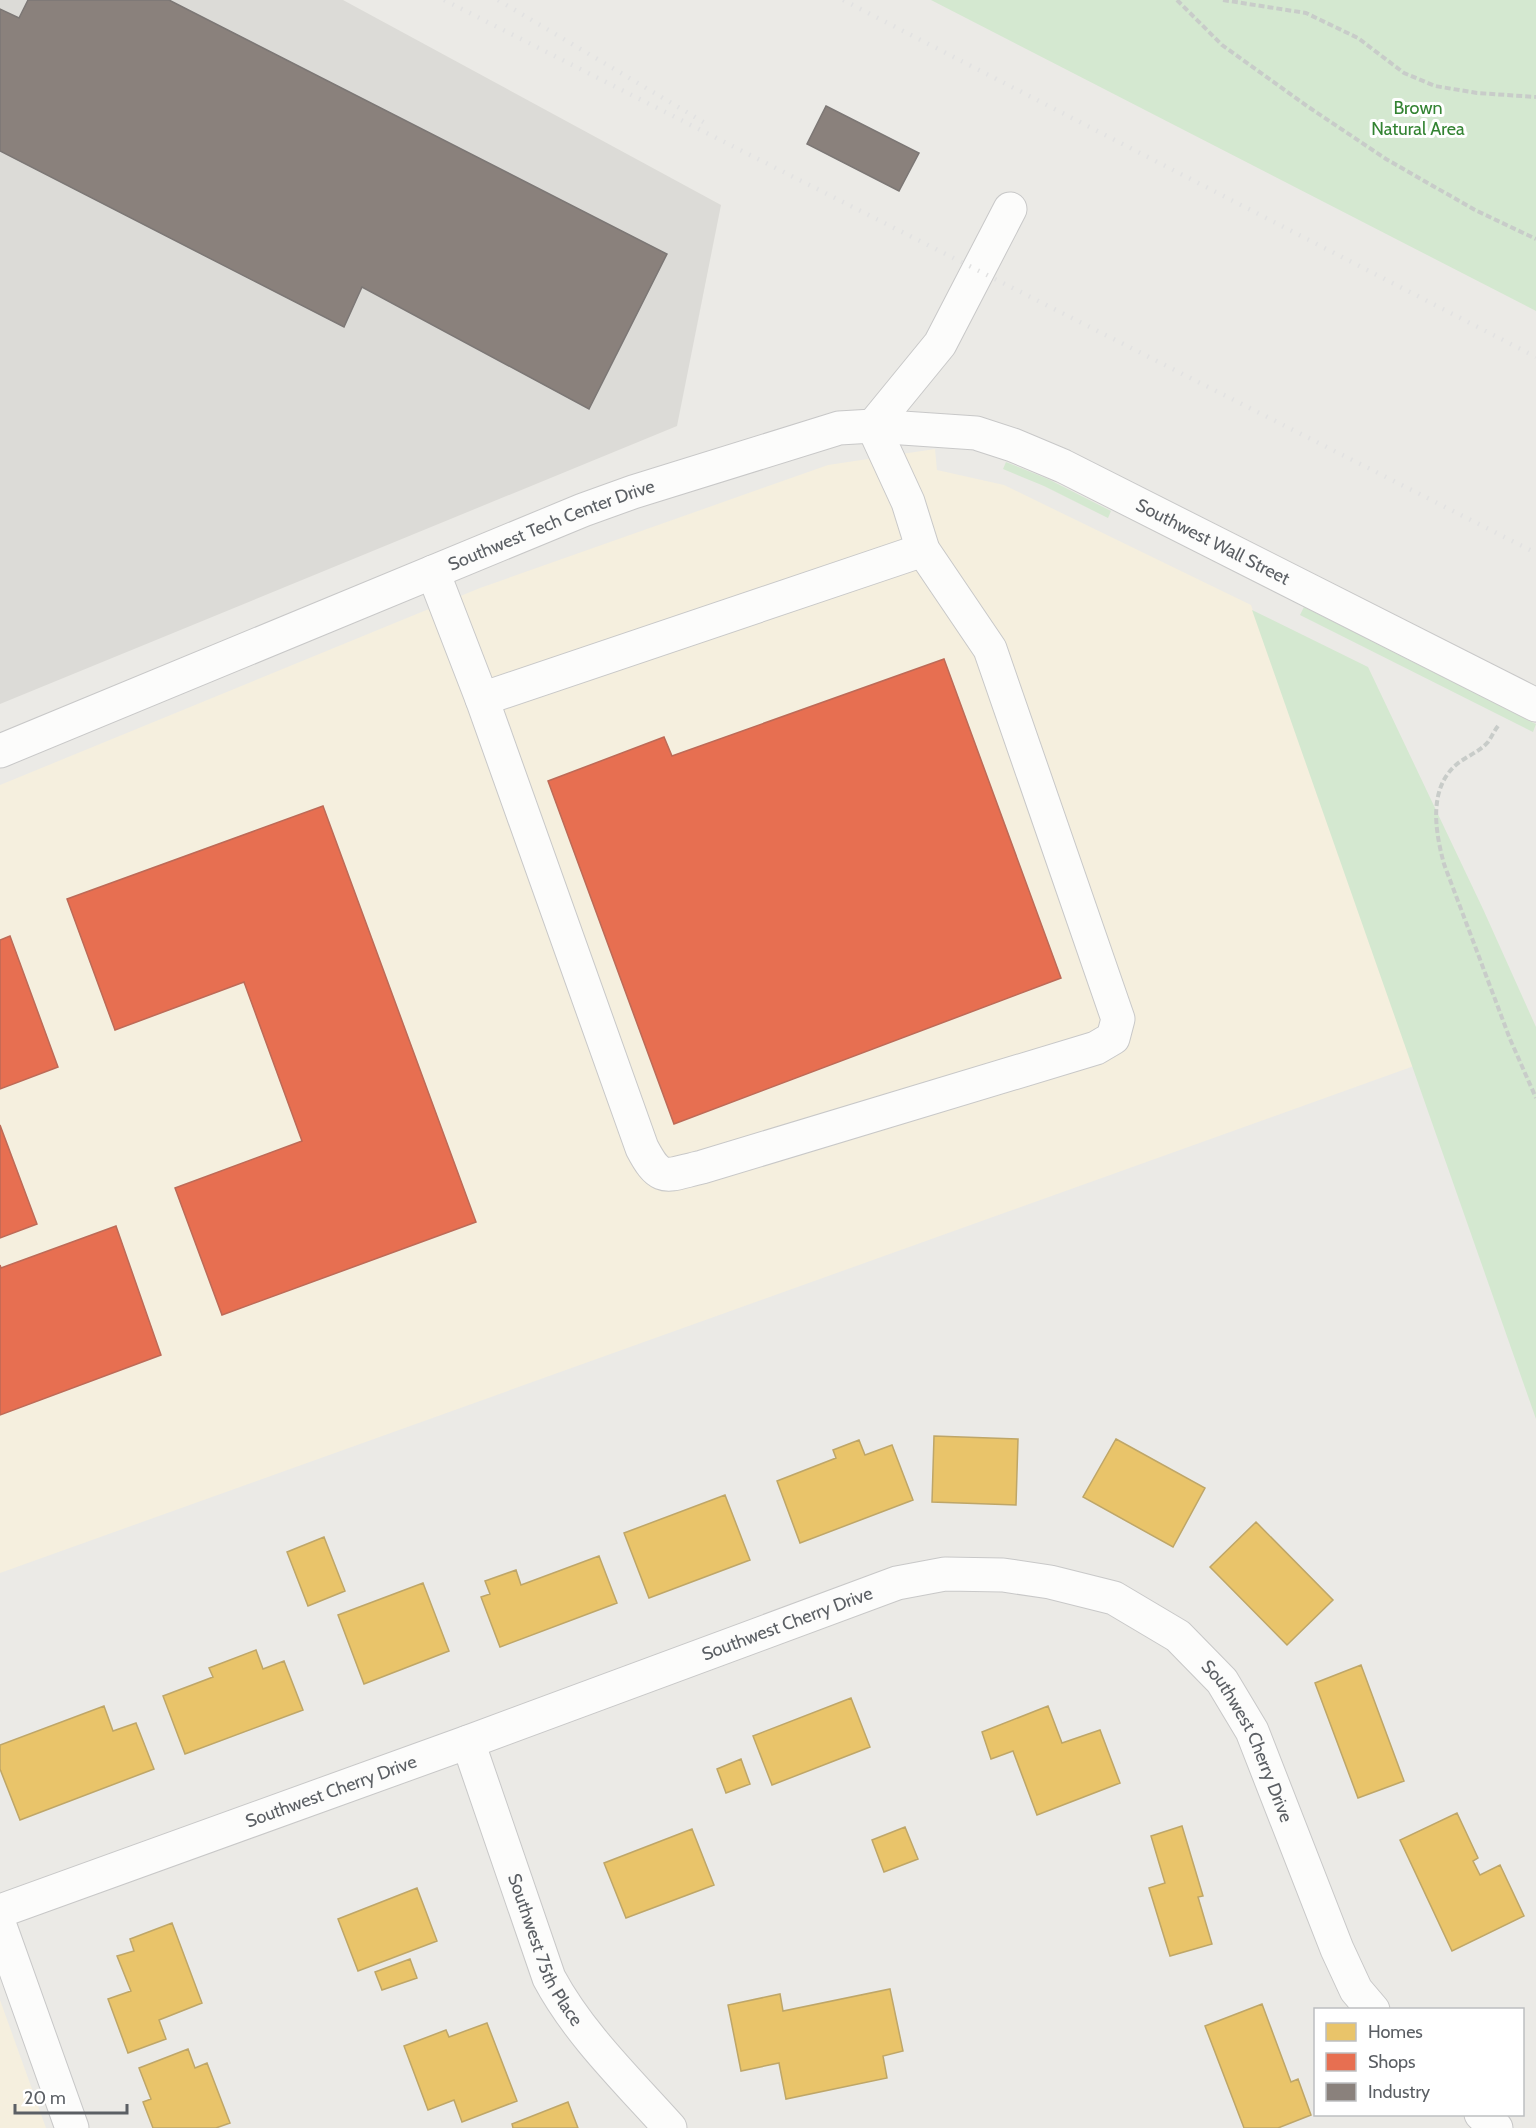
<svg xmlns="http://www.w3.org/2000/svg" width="1536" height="2128" font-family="Cabin,sans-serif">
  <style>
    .commercial { fill: #f5efde }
    .industrial { fill: #dcdbd7 }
    .green { fill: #d4e8d0 }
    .homes { fill: #e9c46a; stroke: #bea668; stroke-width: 1.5 }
    .shops { fill: #e76f51; stroke: #bd6a57; stroke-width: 1.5 }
    .industry { fill: #8a817c; stroke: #7c7775; stroke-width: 1.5 }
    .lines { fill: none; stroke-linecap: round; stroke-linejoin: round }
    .minor-casing { stroke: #c8c8c8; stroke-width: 35 }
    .path { stroke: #c8ccc9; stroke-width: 4; stroke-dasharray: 6 3; stroke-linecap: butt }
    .minor { stroke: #fcfcfb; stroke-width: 33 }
    .rail { stroke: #e2e2e2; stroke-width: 4.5; stroke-dasharray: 1.5 8; stroke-linecap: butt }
    .labels { text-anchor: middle; stroke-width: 6; stroke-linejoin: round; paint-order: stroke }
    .park-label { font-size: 18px; fill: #338332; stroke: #fff }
    .street-label { font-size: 18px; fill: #5b5f64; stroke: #fff }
  </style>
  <rect width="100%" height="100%" fill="#ebeae6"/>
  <path class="commercial" d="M935,449L937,470L1004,485L1251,605L1414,1066L0,1573V785L480,588L828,465Z
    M0,2000L46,2128H0Z"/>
  <path class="industrial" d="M0,0H343L721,205L677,426L0,704Z"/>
  <path class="green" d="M931,0H1536V311Z
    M1006,462L1048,479L1111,511L1108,518L1044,486L1003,469Z
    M1304,607L1536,724L1533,732L1300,615Z
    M1252,610L1368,667L1483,909L1536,1027V1419Z"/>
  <path class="homes" d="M934,1436L1018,1439L1016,1505L932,1502Z
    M1116,1439L1205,1488L1173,1547L1083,1497Z
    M859,1440L865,1455L892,1445L913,1500L800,1543L777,1481L836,1458L833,1450Z
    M725,1495L750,1560L649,1598L624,1533Z
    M1256,1522L1333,1600L1287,1645L1210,1567Z
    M324,1537L345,1591L308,1606L287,1552Z
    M599,1556L617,1603L500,1647L481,1597L490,1594L485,1581L516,1570L521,1585Z
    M423,1583L449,1651L364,1684L338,1615Z
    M256,1650L263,1669L284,1661L303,1710L185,1754L163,1696L213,1677L209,1668Z
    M1361,1665L1404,1781L1358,1798L1315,1683Z
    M851,1698L870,1747L772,1785L753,1736Z
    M104,1706L113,1731L136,1723L154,1769L20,1820L0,1769V1745Z
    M1048,1706L1062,1743L1100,1730L1120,1783L1037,1815L1013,1751L991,1759L982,1732Z
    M741,1759L750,1784L726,1793L717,1769Z
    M1457,1813L1478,1858L1473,1861L1480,1875L1500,1865L1524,1916L1452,1951L1400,1840Z
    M1182,1826L1203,1896L1198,1897L1212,1944L1170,1956L1149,1888L1165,1883L1151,1836Z
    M905,1827L918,1859L884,1872L872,1840Z
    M692,1829L714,1885L626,1918L604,1863Z
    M417,1888L437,1941L358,1971L338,1919Z
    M172,1923L202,2003L159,2020L166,2039L128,2053L108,1999L131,1991L117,1956L134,1951L130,1939Z
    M410,1959L417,1978L382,1990L375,1972Z
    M890,1989L903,2051L883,2056L887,2078L786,2099L779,2063L741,2071L728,2005L780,1994L783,2011Z
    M1262,2004L1291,2082L1298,2079L1311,2115L1278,2128H1244L1205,2026Z
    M487,2023L517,2101L462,2122L454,2100L428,2110L404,2046L446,2030L449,2037Z
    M188,2049L195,2068L207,2063L230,2123L216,2128H153L143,2102L151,2099L139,2068Z
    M568,2102L578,2128H513L512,2124Z"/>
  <path class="shops" d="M944,659L1061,978L674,1124L548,781L664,737L672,756Z
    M323,806L476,1222L222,1315L175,1188L302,1141L244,982L115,1030L67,899Z
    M10,936L58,1067L0,1089V940Z
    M0,1125L37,1224L0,1238Z
    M116,1226L161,1355L0,1415V1265L1,1268Z"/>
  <path class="industry" d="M28,0H169L667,254L589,409L362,287L344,327L0,151V9L19,18Z
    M826,106L919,153L899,191L807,144Z"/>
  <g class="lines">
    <g class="minor-casing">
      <g id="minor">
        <path d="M873,426L940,344L1010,209"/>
        <path d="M433,572L482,699L642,1148C661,1184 666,1175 702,1167L1096,1048L1113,1038L1118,1019L990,649L923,550L908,502L873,426"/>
        <path d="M482,699L923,550"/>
        <path id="s1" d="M0,751L583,510L633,492L839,428L873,426L976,433L1013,445L1063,466L1536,705"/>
        <path id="s2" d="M468,1742L549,1978C579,2034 628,2081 670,2128"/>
        <path id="s3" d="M0,1911L468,1742L897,1583L945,1574L1003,1575L1050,1582L1114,1598L1178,1636L1222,1681L1252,1731L1337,1949L1356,1990L1373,2010"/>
        <path d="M0,1926L72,2128"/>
        <path d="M1481,2114L1496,2128"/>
      </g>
    </g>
    <path class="path" d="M1177,0L1222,45L1307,106L1386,159L1475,210L1536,239
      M1223,0L1306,13L1358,38L1404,73L1435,86L1477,93L1536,97
      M1498,726C1494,731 1491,738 1488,742C1479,752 1467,756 1457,764C1428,788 1435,831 1444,864L1510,1039L1536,1098"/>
    <use href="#minor" class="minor"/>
    <path class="rail" d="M444,0L1536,553
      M498,0L705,123
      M843,0L1536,357"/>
  </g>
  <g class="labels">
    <g class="park-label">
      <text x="1418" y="114">Brown<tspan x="1418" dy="21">Natural Area</tspan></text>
    </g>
    <g class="street-label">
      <text dy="6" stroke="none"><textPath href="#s1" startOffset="596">Southwest Tech Center Drive</textPath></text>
      <text dy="6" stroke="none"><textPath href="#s1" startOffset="1298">Southwest Wall Street</textPath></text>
      <text dy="6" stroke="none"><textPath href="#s3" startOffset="838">Southwest Cherry Drive</textPath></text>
      <text dy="6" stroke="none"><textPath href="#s3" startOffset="1378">Southwest Cherry Drive</textPath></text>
      <text dy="6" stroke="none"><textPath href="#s3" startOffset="352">Southwest Cherry Drive</textPath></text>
      <text dy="6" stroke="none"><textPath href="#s2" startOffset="222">Southwest 75th Place</textPath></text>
    </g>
  </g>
  <rect x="1314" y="2008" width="210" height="108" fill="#ffffff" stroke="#bdbfc1" stroke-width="1.5"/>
  <rect x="1326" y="2023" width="30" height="18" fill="#e9c46a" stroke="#bdbfc1" stroke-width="1.5"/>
  <text x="1368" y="2038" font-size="18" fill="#5b5f64">Homes</text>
  <rect x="1326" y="2053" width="30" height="18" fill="#e76f51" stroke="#bdbfc1" stroke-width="1.5"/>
  <text x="1368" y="2068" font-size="18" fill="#5b5f64">Shops</text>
  <rect x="1326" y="2083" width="30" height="18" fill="#8a817c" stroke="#bdbfc1" stroke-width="1.5"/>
  <text x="1368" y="2098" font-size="18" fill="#5b5f64">Industry</text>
  <path d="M15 2104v9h112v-9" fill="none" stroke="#5b5f64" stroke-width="3"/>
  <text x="24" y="2104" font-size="18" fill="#5b5f64" stroke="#ffffff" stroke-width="4.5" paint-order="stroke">20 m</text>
</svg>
